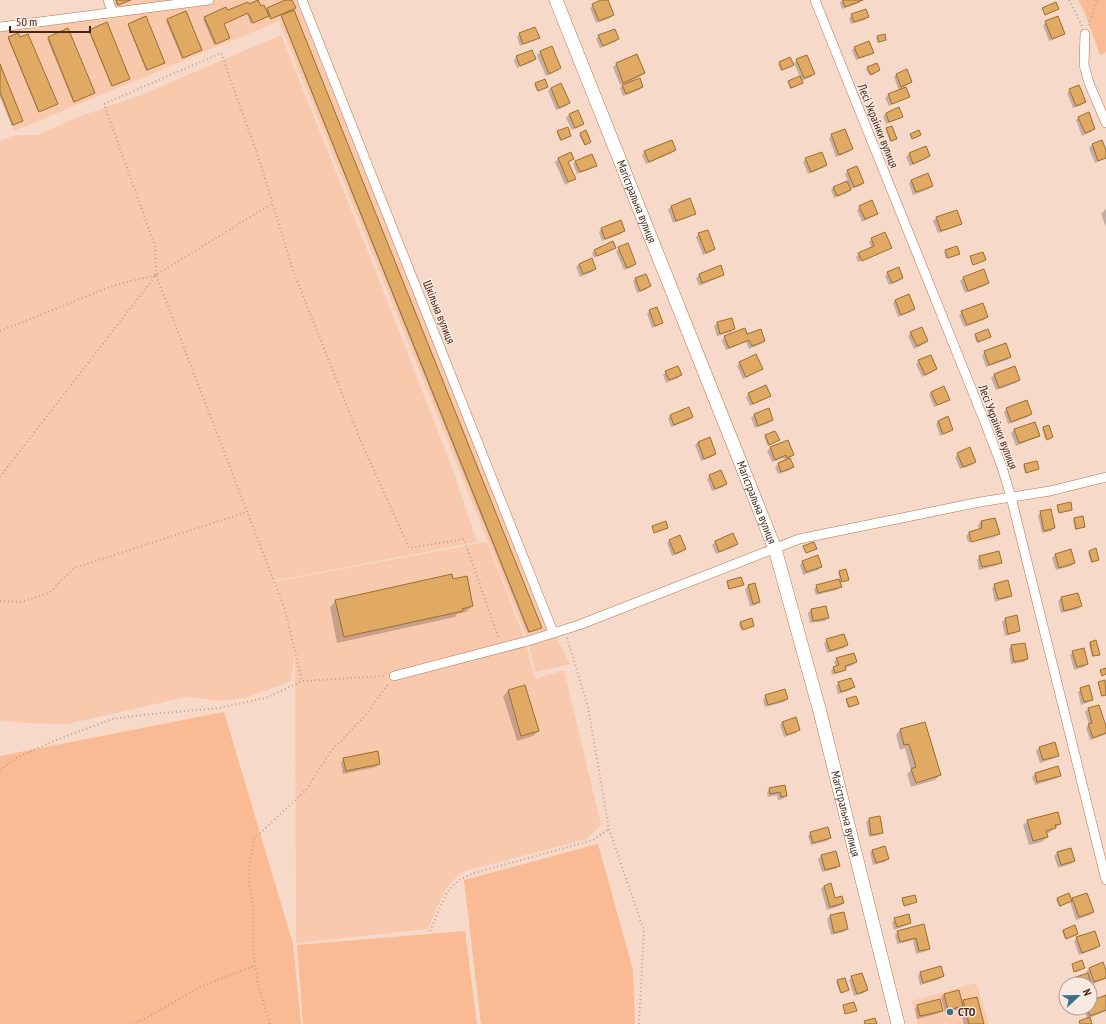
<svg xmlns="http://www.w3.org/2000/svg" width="1106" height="1024" font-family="'PT Sans Narrow',sans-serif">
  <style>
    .built { fill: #f8c9ad }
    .green { fill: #faba94 }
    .shadow { fill: #0003 }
    .building { fill: #e0aa64; stroke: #9c6d2d }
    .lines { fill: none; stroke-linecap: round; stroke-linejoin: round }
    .street-casing { stroke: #b5734a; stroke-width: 10 }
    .secondary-casing { stroke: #b5734a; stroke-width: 14 }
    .path { stroke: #bea291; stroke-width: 2; stroke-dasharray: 1 3; stroke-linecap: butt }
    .street { stroke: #fff; stroke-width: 9 }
    .secondary { stroke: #fff; stroke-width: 13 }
    .poi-dot { fill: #39708b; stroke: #f8e9e1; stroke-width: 1.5 }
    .labels { text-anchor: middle; stroke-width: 3; stroke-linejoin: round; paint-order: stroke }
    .street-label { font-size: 12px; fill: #442918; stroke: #f8e9e1 }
    .poi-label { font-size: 12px; font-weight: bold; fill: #442918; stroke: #f8e9e1; text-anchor: start }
  </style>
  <rect width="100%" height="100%" fill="#f6d9c8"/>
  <path class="built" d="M108,0H302L553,632L570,664L535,672L528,641L279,21L14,131L0,97V32L113,13Z
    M281,35L376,272L454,473L477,542L273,581L292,642L274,582L487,542L524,637L535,679L564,670L601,825L587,839L461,872L445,890L428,929L296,943L295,651L291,681L248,697L223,701L186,697L67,724L23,723L0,720V141L15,135H37L78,117L141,95Z
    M976,983L989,1024H918L912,1001Z"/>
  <path class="green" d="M1078,0H1106V52L1100,55L1085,13Z
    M224,712L293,944L301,1024H0V756Z
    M598,844L633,970L635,1024H481L464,880Z
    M465,931L477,1024H303L297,945Z"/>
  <path class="shadow" d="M115,0H131L117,6Z
    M287,0H291L295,8L270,19L268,15L251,24L247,14L223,24L229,38L214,45L203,19L248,5L260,8L265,10Z
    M604,0H607L613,15L610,18L596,23L590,8L593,5Z
    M842,0H861L859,3L842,9L840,2Z
    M283,15L539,628L528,633L281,17Z
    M852,15L868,17L865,20L851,24L849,18Z
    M168,20L201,50L182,59L166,21Z
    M1046,22L1064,33L1061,36L1049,41L1043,25Z
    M129,25L163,64L146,71L128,26Z
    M68,30L92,94L73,102L47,39Z
    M90,31L128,79L111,86L89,32Z
    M520,34L538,37L535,40L520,46L517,37Z
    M884,35L885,40L878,43L876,38Z
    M599,36L618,39L615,42L600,48L596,39Z
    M9,38L57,104L55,105L38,112L8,39Z
    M552,47L560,68L557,71L546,76L537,55L540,52Z
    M855,47L872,52L870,55L856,60L852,50Z
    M636,56L644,73L641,76L633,80L642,87L639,90L623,96L620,88L626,83L620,85L613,67L616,64Z
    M517,57L535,59L532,62L517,68L514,60Z
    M790,59L793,65L781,71L778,64Z
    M797,60L814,74L811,77L801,81L802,83L801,84L790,89L788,83L800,77L794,63Z
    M876,64L879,70L869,75L866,69Z
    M0,67L22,121L12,126L0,96Z
    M897,74L911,82L904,87L908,96L905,99L889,106L885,98L888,95L899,91L894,77Z
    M536,84L547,87L537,91L534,85Z
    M551,88L568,103L566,106L556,110L548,91Z
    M1070,90L1085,102L1082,105L1073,108L1067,93Z
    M899,109L902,116L899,119L886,124L883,116L886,113Z
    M578,111L583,124L580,126L572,130L566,118L569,115Z
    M1079,117L1094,129L1091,132L1082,136L1076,120Z
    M887,129L895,139L894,140L890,142L886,130Z
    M558,132L570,136L560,141L557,133Z
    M585,132L590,142L584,145L579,135Z
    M832,135L852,149L849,152L836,157L829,138Z
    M1101,141L1106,153V158L1095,163L1089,148L1092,145Z
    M925,147L929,156L926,159L910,166L906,157L909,154Z
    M675,150L672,153L646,164L642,155L645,152Z
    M570,153L573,159L568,163L575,179L565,185L555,162L558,159Z
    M806,159L826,165L823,168L808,174L803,162Z
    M576,161L596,165L593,168L577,174L573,164Z
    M848,171L863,183L860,186L851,189L847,193L834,198L831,190L834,187L848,182L845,174Z
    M912,180L932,186L929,189L913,195L909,183Z
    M689,199L695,213L692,216L673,223L668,209L671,207Z
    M860,207L877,213L874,216L862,222L857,210Z
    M1106,209V227L1101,214Z
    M956,211L961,223L958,226L938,233L933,221L936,218Z
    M601,229L624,231L621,234L602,241L599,232Z
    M699,234L714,249L711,252L703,255L696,237Z
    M872,239L891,248L889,250V249L858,262L856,257L859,254L872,248L869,242Z
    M615,247L612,250L594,258L592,253L595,250Z
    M957,247L958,255L946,259L944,252Z
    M619,248L635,264L632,267L624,270L616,251Z
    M971,257L985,260L972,265L970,258Z
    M579,264L595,269L592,272L580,277L576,267Z
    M720,267L723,274L720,277L699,286L696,278L699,275Z
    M888,273L902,278L899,281L889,285L885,276Z
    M636,278L650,286L647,289L637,293L633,281Z
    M963,278L988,283L985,286L965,293L960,281Z
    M896,300L914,309L911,312L898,317L893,303Z
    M650,311L662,322L659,325L652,328L647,314Z
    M962,312L987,317L984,320L964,327L959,315Z
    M731,319L734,329L731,332L717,336L714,326L717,323Z
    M911,333L927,341L924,344L914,349L908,336Z
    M976,335L989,337L977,343L974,336Z
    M747,336L764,341L761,344L749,349L746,342L726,350L722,340L725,337Z
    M985,352L1010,357L1007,360L986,367L982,355Z
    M919,361L936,369L933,372L922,377L916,364Z
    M740,363L762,368L759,371L743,379L737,366Z
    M1014,368L1019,380L1016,383L996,390L991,378L994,375Z
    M666,372L681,375L678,378L666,383L663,375Z
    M931,392L948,399L946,402L934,407L929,395Z
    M749,394L770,395L767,398L750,406L746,397Z
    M1007,409L1031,414L1028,417L1008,424L1004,412Z
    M768,410L772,420L769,423L755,428L751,418L754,415Z
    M671,415L692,417L689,420L671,427L668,418Z
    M938,421L952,429L949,432L940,436L936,424Z
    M1034,423L1039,435L1036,438L1016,446L1011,433L1014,430Z
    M1043,428L1052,437L1045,439L1042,429Z
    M775,432L778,440L768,446L764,437Z
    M787,441L793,455L789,458L793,467L790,470L778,474L775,467L778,464L785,461L783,458L772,462L767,451L770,448Z
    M698,442L715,454L712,457L701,461L695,445Z
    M958,454L975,462L972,465L960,469L955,457Z
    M1025,465L1038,469L1025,473L1023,466Z
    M710,476L726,484L723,487L712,491L707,479Z
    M1058,506L1071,510L1058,513L1057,507Z
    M1041,512L1054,528L1051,531L1042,533L1038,515Z
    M995,519L999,534L997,536V534L968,542L966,536L969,533L979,530L978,525L981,522Z
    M1074,519L1084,527L1075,530L1073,520Z
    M733,535L737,544L734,547L716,554L712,545L715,542Z
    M996,536V537L968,544Z
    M670,540L685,549L682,552L672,556L667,543Z
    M1070,550L1074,563L1071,566L1056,570L1052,558L1055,555Z
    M1095,550L1098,560L1091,563L1088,553Z
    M980,557L1001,562L998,565L979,570L977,560Z
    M803,562L821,567L818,570L803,575L800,565Z
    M839,572L847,580L839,583L840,587L837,590L816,595L814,589L817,586L840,580L838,573Z
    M453,580L472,606L466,612L457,614L455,617L337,643L330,607L336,601Z
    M728,582L742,585L728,589L727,583Z
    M754,584L759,602L756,605L750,606L745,589L748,586Z
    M995,585L1011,596L1008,598L995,602L992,588Z
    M1078,594L1081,606L1078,609L1061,613L1058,601L1061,598Z
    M811,610L828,618L825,621L810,623L808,613Z
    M1016,616L1019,630L1016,633L1005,636L1002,622L1005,619Z
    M740,623L753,626L741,630L739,624Z
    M827,640L847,645L844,648L827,653L824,643Z
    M1096,641L1099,654L1092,657L1089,644Z
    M1011,646L1027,659L1024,662L1011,664L1009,649Z
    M1073,652L1087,664L1084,667L1074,670L1070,655Z
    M837,659L856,662L853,665L845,668V669L842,672L832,675L831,670L836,667L834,662Z
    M1104,681L1106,695L1101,696L1098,684Z
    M839,683L853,687L851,690L838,694L836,686Z
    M525,686L538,731L533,736L517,741L503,696L508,691Z
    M1081,689L1092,699L1089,702L1081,705L1078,692Z
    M766,696L787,699L784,702L765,707L763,699Z
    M847,699L858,704L848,708L846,701Z
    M1098,706L1106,729V734L1104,735L1090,740L1086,728L1089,724L1085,712L1088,709Z
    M783,722L799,730L796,733L784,737L780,725Z
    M925,723L940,775L935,780L911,787L907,774L911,770L905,748L900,750L896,735L900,730Z
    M1039,748L1058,755L1055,758L1040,763L1036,751Z
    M344,759L379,764L376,767L343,774L341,762Z
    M1035,774L1060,775L1057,778L1035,785L1032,777Z
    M784,786L786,796L783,799L778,800L777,795L768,797L767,792L770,789Z
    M869,819L882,832L879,835L869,837L866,822Z
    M1028,821L1060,824L1050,832L1046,834L1047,837L1042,842L1029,845L1023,825Z
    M811,833L830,838L827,841L811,845L808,836Z
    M1070,849L1074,861L1071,864L1058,868L1054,856L1057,853Z
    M873,850L888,859L885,862L873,865L870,853Z
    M835,853L839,866L836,869L822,872L818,859L821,856Z
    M824,886L835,899L843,903L840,906L827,910L821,889Z
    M1057,899L1071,901L1073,899L1093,912L1090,915L1076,920L1070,902L1059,907L1056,900Z
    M843,913L847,929L844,932L831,935L827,919L830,916Z
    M895,919L910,923L907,925L894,930L892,922Z
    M923,926L929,948L926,951L916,954L913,940L897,944L895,935L898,932Z
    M1063,931L1077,934L1065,939L1062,932Z
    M1077,938L1099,946L1096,949L1079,955L1074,941Z
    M1102,964L1106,973V978L1104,979L1091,985V983L1075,984L1074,981L1077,978L1087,974L1086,972L1089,969Z
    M920,973L943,976L940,979L920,985L918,976Z
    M852,977L867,990L864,993L854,996L849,980Z
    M845,979L848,990L840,993L836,982Z
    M958,991L961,1004L964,1001L983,1024H964L960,1009L945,1013L941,997L944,994Z
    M1106,996V1011L1089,1018L1091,1024H1079L1080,1022L1087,1019L1084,1008H1090V1002Z
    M918,1006L942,1010L939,1013L917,1019L915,1008Z"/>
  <path class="building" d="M116,0H131L118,5Z
    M258,0L261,6L264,5L269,16L253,23L248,13L224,24L230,38L216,44L204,17L226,7L228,10L248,2L249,4Z
    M285,0H292L296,8L271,19L267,8Z
    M601,0H608L614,15L599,21L592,4Z
    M843,0H863L845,7Z
    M1056,2L1059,9L1045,15L1042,8Z
    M866,9L869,17L854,22L851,14Z
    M294,10L542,628L529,632L281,15Z
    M186,11L202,50L183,58L167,19Z
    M146,16L165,63L147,70L128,24Z
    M1058,16L1065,34L1052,39L1045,21Z
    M107,22L130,79L112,86L89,30Z
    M535,27L540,38L523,44L519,33Z
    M68,28L95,93L74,102L48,37Z
    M615,29L619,39L603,46L598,35Z
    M18,33L20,37L28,34L58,104L39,112L8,37Z
    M885,34L886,40L879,42L877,36Z
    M869,41L874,53L859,58L854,47Z
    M552,46L561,68L549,74L540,51Z
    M532,50L536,59L520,66L516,56Z
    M637,54L645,73L623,83L616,63Z
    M807,55L815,74L804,78L796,59Z
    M790,57L794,65L782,70L779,62Z
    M877,63L880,70L871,75L867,67Z
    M0,64L23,121L13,125L0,92Z
    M907,69L912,82L901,87L896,74Z
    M800,76L803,83L791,88L788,81Z
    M640,78L643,87L626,94L622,85Z
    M545,79L548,87L538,91L535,83Z
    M561,83L570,103L559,108L551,88Z
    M1079,85L1086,102L1076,106L1069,89Z
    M906,87L910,97L892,104L888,94Z
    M899,107L903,117L889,122L886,113Z
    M578,110L584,124L575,128L569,114Z
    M1089,112L1095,129L1085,133L1078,117Z
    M892,126L897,139L891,141L886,128Z
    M568,127L571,136L561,140L557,131Z
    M845,129L853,149L839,155L831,134Z
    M586,130L591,142L585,145L580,133Z
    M919,130L921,135L912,139L910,134Z
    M672,140L676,150L649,162L644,151Z
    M1102,140L1106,150V158L1098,161L1092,144Z
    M926,146L930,156L913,164L909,153Z
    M571,152L574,159L568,162L576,179L568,182L558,158Z
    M822,152L827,165L811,172L805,158Z
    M592,154L597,166L580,172L575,161Z
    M857,166L864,183L854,187L847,170Z
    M928,173L933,186L916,192L911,180Z
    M847,181L851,190L837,196L833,187Z
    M690,198L696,214L676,221L671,206Z
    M872,200L878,214L865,219L859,206Z
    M957,210L962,224L941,231L936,217Z
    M621,220L625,231L605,239L601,228Z
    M708,230L715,249L706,253L698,233Z
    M885,232L892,248L862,261L858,253L874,246L871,238Z
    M613,241L616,248L597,256L594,250Z
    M628,243L636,264L627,268L618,247Z
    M957,246L960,254L948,258L945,250Z
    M983,252L986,260L973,265L970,256Z
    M592,258L596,269L583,274L579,264Z
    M721,265L724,275L702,283L699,274Z
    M899,267L903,278L892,283L887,272Z
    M984,269L989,283L968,291L963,277Z
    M646,274L651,286L640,291L635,278Z
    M909,294L915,309L901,315L895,300Z
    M983,303L988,317L967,325L961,311Z
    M657,307L663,323L655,326L649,310Z
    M732,318L735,329L720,334L717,322Z
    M922,327L928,341L917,346L910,332Z
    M745,328L747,334L761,329L765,341L752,346L749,340L729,348L724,336Z
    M988,329L991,337L978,342L975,334Z
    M1006,343L1011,357L989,365L984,351Z
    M756,354L763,369L746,377L739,362Z
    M931,355L937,369L925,375L918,360Z
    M678,366L682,375L669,380L665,371Z
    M1015,366L1020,380L999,388L994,374Z
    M766,385L771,396L753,404L748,393Z
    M944,386L950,400L937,405L931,392Z
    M1027,400L1032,414L1011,422L1006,408Z
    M689,407L693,417L674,425L670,415Z
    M769,408L773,420L758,426L754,414Z
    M948,416L953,430L943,434L938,421Z
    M1035,422L1040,436L1019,443L1014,429Z
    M1049,425L1053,437L1047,440L1043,427Z
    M775,431L780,440L769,445L765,435Z
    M710,437L716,454L704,459L698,442Z
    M788,440L794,455L787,458L786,455L775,460L770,447Z
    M970,447L976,462L963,467L957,453Z
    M790,458L794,467L781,472L778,463Z
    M1037,461L1039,469L1026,473L1024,464Z
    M721,470L727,484L715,489L709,475Z
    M1071,502L1072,510L1059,513L1057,505Z
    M1051,509L1055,528L1044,531L1040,511Z
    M1083,516L1085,527L1076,529L1074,518Z
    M995,518L1000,534L971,542L969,532L982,528L981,521Z
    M666,521L668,528L654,533L652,526Z
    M733,533L738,544L719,552L715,541Z
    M680,535L686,549L675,554L669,540Z
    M814,542L817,549L806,553L803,546Z
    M1096,548L1099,560L1092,562L1089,551Z
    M1071,549L1075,563L1059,568L1055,554Z
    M999,551L1002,563L982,567L979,556Z
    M818,555L822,567L806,572L802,561Z
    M846,569L849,580L842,582L839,571Z
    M452,574L453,579L467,576L473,606L462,609L463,611L344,637L335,600Z
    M741,577L744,585L729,589L727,581Z
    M839,579L842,587L818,593L816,585Z
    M1008,580L1012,596L998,599L994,584Z
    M755,583L760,602L753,604L748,585Z
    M1078,593L1082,606L1064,611L1061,597Z
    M826,606L829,618L813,621L811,609Z
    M1017,615L1020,631L1008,634L1005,618Z
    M752,618L754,626L743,630L740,622Z
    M844,634L848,645L830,651L826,639Z
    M1096,640L1100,655L1093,656L1090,642Z
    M1025,643L1028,659L1014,662L1011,645Z
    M1084,648L1088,664L1077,667L1072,651Z
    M854,653L857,662L845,666L846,670L835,673L833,667L839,665L836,658Z
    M1106,668V674L1102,676L1100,670Z
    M851,678L855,687L841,692L838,682Z
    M1105,680L1106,695L1102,696L1098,682Z
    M525,685L539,731L521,736L508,690Z
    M1089,685L1093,700L1084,702L1080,688Z
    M785,689L788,699L768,705L765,695Z
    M856,696L859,704L849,707L846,699Z
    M1099,705L1106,726V733L1093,738L1088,724L1092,723L1088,708Z
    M796,717L800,730L787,735L782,722Z
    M925,722L941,775L916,783L911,769L916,767L909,744L904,745L900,729Z
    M1055,742L1059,756L1043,760L1039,747Z
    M378,751L380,764L346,771L343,758Z
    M1058,766L1061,776L1037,782L1035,773Z
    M785,785L787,796L781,797L780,792L770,794L769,788Z
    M1058,812L1061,824L1055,825L1056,828L1046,831L1048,837L1033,841L1027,820Z
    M880,816L883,833L871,835L869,818Z
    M828,827L831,838L813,843L810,832Z
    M885,846L889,859L876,863L872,850Z
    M1071,848L1075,861L1061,865L1057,852Z
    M836,851L840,866L825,870L821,855Z
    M831,883L835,898L842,896L844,903L830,907L824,886Z
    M1069,893L1072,901L1060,906L1057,898Z
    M1087,893L1094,912L1079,917L1072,898Z
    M915,895L917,902L904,906L902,898Z
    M844,912L848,929L834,933L830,915Z
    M909,914L911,923L897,927L894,918Z
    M924,924L930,949L919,951L916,938L900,942L897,931Z
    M1075,925L1078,934L1066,939L1063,930Z
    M1095,931L1100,946L1082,953L1076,937Z
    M1082,960L1085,968L1074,972L1072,964Z
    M1103,962L1106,970V978L1094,982L1089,968Z
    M941,966L944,976L923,983L920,972Z
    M862,973L868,990L857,994L851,976Z
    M1088,973L1091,984H1079L1076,977Z
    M845,978L849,990L841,993L837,980Z
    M959,990L963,1006L948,1010L944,994Z
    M1106,995V1010L1090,1016L1087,1008H1090V1001Z
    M977,997L984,1024H969L963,1000Z
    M940,999L943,1011L920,1016L917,1005Z
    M854,1002L857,1011L845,1014L843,1005Z
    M1090,1017L1092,1024H1080L1079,1021Z
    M875,1018L877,1024H865L864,1021Z"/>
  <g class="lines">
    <g class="street-casing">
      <path id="street" d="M108,0L113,13
        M302,0L553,632
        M815,0L984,420L1002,467L1011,497L1106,880
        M0,27L209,0
        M1085,34L1084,65L1089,83L1106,123
        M394,676L528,641L579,625L799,539L980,502L1050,491L1106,477"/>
    </g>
    <g class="secondary-casing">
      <g id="secondary">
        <path id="s1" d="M556,0L775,549L820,712L898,1024"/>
      </g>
    </g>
    <path class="path" d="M1069,0L1082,26
      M1089,25L1097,0
      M156,275L155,246L104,104L221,53L261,165L292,268L360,439L409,548L464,539L499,639
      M0,331L115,285L156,275L273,203
      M0,477L156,275L285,610L302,681
      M0,601L21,602L49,593L74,568L247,512
      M567,638L588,707L609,829L644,931L639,1024
      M0,770L16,758L54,741L112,719L142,715L219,708L266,698L302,681L385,676
      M430,931L447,892L459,880L474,873L593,840L609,829
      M133,1024C155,1015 174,1001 195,990C215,980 235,973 255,966
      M270,1024L258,984L253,951V909L248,872L254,839L306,790L331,751L365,716L389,683"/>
    <use href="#street" class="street"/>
    <use href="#secondary" class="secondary"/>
  </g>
  <circle class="poi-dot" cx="950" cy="1012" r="4"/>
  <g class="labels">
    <g class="street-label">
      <text transform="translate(878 126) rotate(68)" y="4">Лесі Українки вулиця</text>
      <text dy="4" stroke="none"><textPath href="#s1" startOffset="217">Магістральна вулиця</textPath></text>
      <text transform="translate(439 312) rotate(68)" y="4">Шкільна вулиця</text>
      <text transform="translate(998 427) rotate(69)" y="4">Лесі Українки вулиця</text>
      <text dy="4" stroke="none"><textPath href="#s1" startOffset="541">Магістральна вулиця</textPath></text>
      <text dy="4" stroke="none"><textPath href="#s1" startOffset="865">Магістральна вулиця</textPath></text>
    </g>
    <g class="poi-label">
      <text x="958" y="1016">СТО</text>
    </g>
  </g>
  <g transform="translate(1078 996) rotate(68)"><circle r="19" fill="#f8e9e1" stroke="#b09c91"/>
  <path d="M0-3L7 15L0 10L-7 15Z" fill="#39708b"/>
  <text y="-6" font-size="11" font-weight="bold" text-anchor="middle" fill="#442918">N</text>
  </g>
  <path d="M10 26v6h80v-6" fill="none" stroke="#442918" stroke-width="2"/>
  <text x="16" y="26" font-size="12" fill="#442918" stroke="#f8e9e1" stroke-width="3" paint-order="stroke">50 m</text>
</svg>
